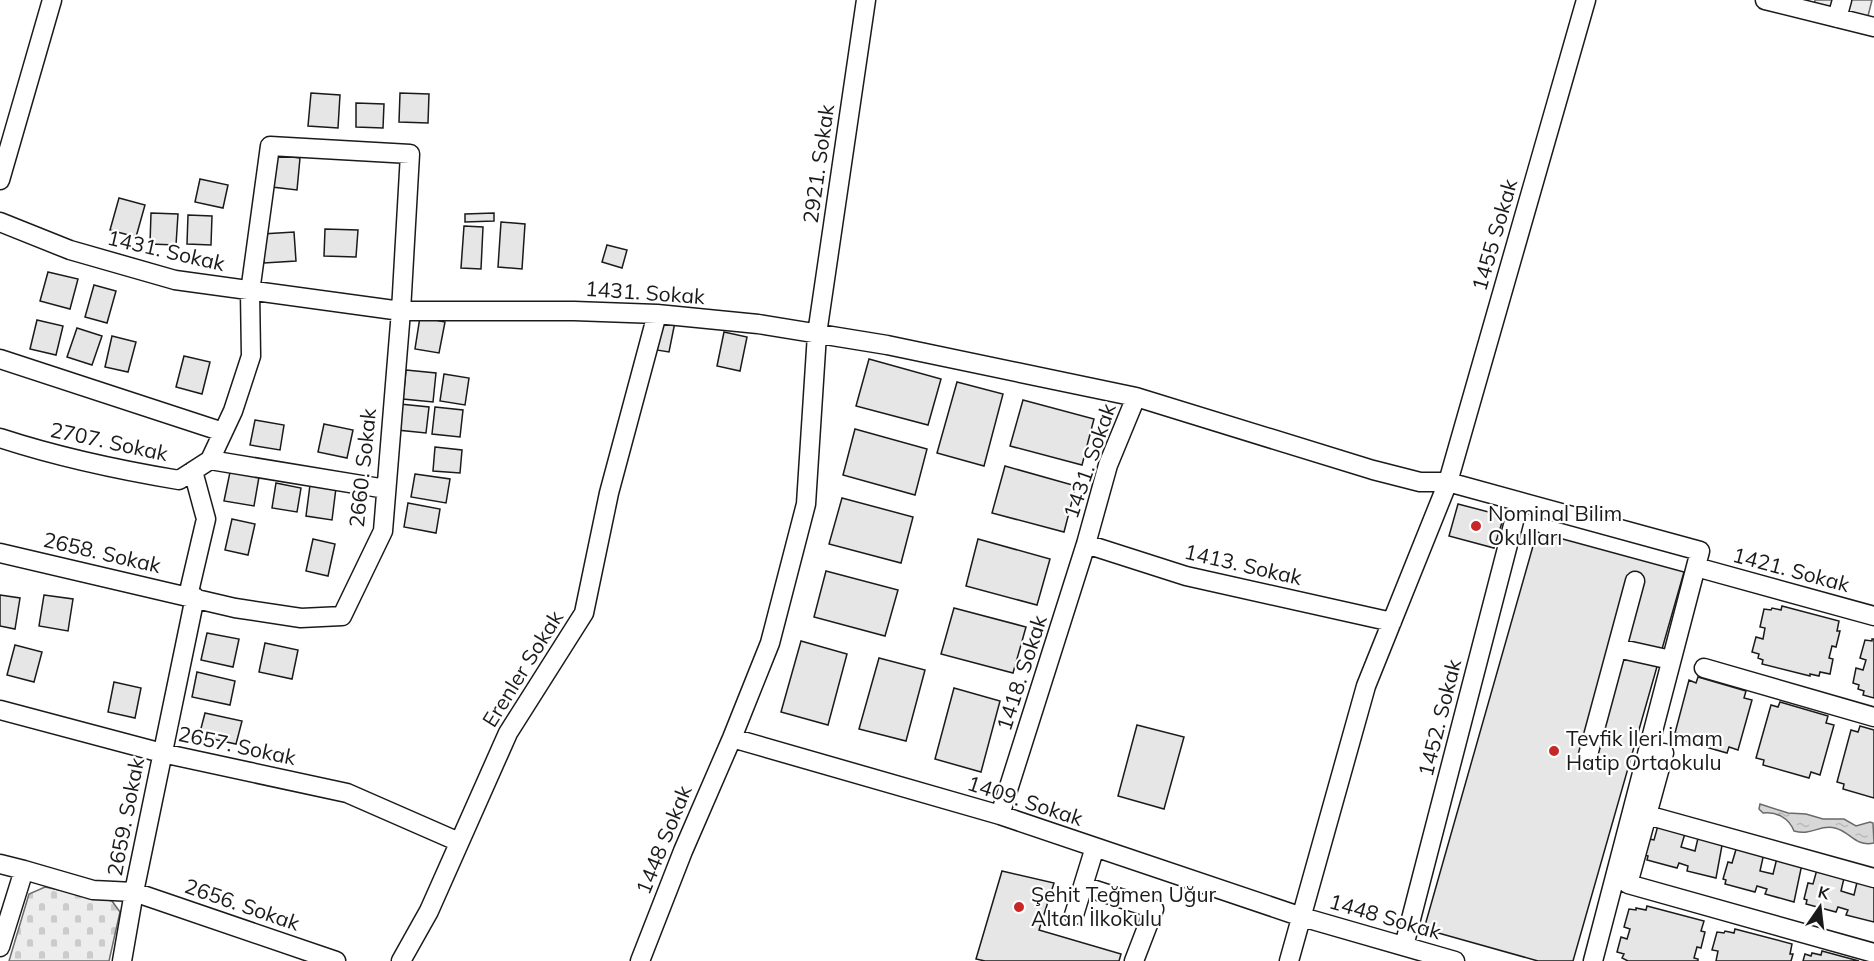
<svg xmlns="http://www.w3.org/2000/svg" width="1874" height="961" font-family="Mulish,sans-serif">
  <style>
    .cemetery { fill: url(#cemetery-stones); stroke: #6a6a6a; stroke-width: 1.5 }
    .built { fill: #ededed; stroke: #6a6a6a; stroke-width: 1.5 }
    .water { fill: url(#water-ripples); stroke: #6a6a6a; stroke-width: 1.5 }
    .building { fill: #e6e6e6; stroke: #1a1a1a; stroke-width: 1.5 }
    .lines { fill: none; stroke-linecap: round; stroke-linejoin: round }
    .minor-casing { stroke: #1a1a1a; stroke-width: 21 }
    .minor { stroke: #fff; stroke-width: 18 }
    .poi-dot { fill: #c62828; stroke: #fff; stroke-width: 2 }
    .labels { text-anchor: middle; stroke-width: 4.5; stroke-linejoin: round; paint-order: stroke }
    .street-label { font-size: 21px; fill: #1a1a1a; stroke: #fff }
    .poi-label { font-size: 21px; fill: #1a1a1a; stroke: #fff; text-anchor: start }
  </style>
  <defs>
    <pattern id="cemetery-stones" width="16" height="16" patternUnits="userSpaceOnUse" patternTransform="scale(1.5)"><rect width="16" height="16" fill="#ededed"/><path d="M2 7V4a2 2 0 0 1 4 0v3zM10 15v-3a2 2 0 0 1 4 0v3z" fill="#cbcbcb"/></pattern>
    <pattern id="water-ripples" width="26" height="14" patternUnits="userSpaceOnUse" patternTransform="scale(1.5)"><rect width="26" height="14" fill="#d7d7d7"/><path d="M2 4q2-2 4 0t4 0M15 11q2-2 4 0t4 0" fill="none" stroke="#b8b8b8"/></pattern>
  </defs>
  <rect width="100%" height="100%" fill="#fff"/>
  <path class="cemetery" d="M45,887L112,901L120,912L109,961H9L29,894Z"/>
  <path class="built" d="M1815,0H1872L1867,20L1814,7Z"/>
  <path class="water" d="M1760,804L1788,813L1806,814L1823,819H1844L1856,826L1870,822L1873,823L1874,843C1855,847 1851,832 1835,828C1819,824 1813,836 1794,831C1789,818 1776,811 1763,813L1759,809Z"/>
  <path class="building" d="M311,93L340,95L338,128L308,126Z
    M400,93L429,94L428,123L399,122Z
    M356,103L384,104L383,128L356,127Z
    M276,155L300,158L297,190L272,187Z
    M200,179L228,185L223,208L195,202Z
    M119,198L145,205L136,237L110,230Z
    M151,213L178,214L176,245L150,244Z
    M494,213V221L465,222V214Z
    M188,215L212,216L211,245L187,244Z
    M501,222L525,224L522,269L498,267Z
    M464,226L483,227L481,269L461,268Z
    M325,229L358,230L356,257L324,256Z
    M294,232L296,261L264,263L262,234Z
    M607,245L627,250L622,268L602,262Z
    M48,272L78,279L70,309L40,301Z
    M94,285L116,291L107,323L85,317Z
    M420,317L445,322L439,353L415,349Z
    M650,317L675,322L669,352L644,348Z
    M37,320L63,326L56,355L30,349Z
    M77,328L102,336L92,365L67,357Z
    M724,332L747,337L740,371L717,366Z
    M112,336L136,342L128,372L105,367Z
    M184,356L210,362L202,394L176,387Z
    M869,359L941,379L928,425L856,406Z
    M406,370L436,373L433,402L403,399Z
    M444,374L469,378L465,405L440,401Z
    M957,382L1003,394L984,466L937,453Z
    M1023,400L1094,419L1082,465L1010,446Z
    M400,404L429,407L426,433L397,430Z
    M435,407L463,410L460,437L432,434Z
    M255,420L284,425L280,450L250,445Z
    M324,424L353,430L347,458L318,452Z
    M855,429L927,449L915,495L843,475Z
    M435,447L462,450L460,473L433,471Z
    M1005,466L1076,486L1064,532L992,513Z
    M230,472L259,477L254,506L224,501Z
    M415,474L450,479L446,503L411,497Z
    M276,483L301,488L297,512L272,508Z
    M310,485L336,488L332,520L306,516Z
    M842,498L913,517L901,563L829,544Z
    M408,503L440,509L436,533L404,527Z
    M1458,504L1504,516L1494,548L1449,536Z
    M232,519L255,524L248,555L225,550Z
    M1537,532L1684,572L1573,961H1538L1424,929Z
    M313,539L335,544L328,576L306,571Z
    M978,539L1050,559L1037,605L966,586Z
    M826,571L898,590L885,636L814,617Z
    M0,595L20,598L15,629L0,626Z
    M44,595L73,599L68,631L39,626Z
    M1782,606L1839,621L1837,631H1840L1836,647L1832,646L1829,658L1833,659L1830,674L1820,672L1819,676L1810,674V676L1762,664L1763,660L1758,658L1759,654L1752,652L1756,637L1763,639L1765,628L1760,627L1764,609L1771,610L1772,608L1781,610Z
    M954,608L1026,627L1013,673L941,654Z
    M207,633L239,639L233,667L201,660Z
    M1872,639H1874V698L1863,695L1864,691L1858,689L1859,685L1853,683L1856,668L1863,670L1866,660L1860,658L1865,640L1872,641Z
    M801,641L847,654L828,725L781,712Z
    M265,643L298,650L292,679L259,672Z
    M15,645L42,652L34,682L7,675Z
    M879,658L925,670L906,741L859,729Z
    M197,672L235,681L230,705L192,697Z
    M1698,677L1746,691L1744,698L1752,700L1738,750L1729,747L1727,753L1681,740L1682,735L1675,733L1689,680L1696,683Z
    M114,682L141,688L135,718L108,712Z
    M954,688L1000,701L981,772L935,759Z
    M1780,702L1828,716L1826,723L1834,725L1820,775L1811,772L1809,778L1763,765L1764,760L1756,758L1771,705L1778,707Z
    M205,713L242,721L236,744L199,736Z
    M1137,725L1184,737L1164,809L1118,796Z
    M1860,726L1874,730V798L1843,789L1844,784L1837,782L1851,730L1858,732Z
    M1659,822L1686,830L1681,847L1695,851L1699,834L1723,840L1716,878L1687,871L1688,866L1679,863L1677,868L1647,860L1648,856L1645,855L1649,839L1654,840Z
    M1737,846L1764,853L1760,871L1773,874L1777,858L1802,864L1794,902L1765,894L1767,889L1757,886L1755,892L1725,884L1726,880L1723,879L1728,862L1732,863Z
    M1818,866L1845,874L1841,891L1854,895L1858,878L1874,882V922L1846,915L1848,910L1838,907L1836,912L1806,904L1807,900L1804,899L1808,883L1813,884Z
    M1002,871L1054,883L1039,930L1121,954L1119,961H985L976,959Z
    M1647,906L1704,921L1701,931L1705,932L1701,948L1697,947L1694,958L1698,959V961H1628L1622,958L1624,954L1617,952L1621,937L1627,939L1630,929L1624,927L1629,909L1636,910V908L1646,910Z
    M1735,929L1792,944L1790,954H1793L1791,961H1716L1718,951L1712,950L1717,932L1724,933L1725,931L1734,933Z
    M1822,951L1859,961H1803L1805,954L1811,956L1812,953L1821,955Z"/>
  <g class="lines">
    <g class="minor-casing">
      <path id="minor" d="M1765,0L1874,27
        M1837,18L1842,0
        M0,180L52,0
        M0,222L70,250L175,280L401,311H574L657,314L758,324L887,345L1136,397L1108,465L1086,544L1000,815
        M0,359L223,432
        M1136,397L1373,470L1420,482H1448L1700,551L1593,961
        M0,438C58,457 119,470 179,480L210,460L233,411L251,356L250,292L270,146L410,154L401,311L383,531L342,616L301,618L235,608L0,553
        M210,460L386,489
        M1086,544L1186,576L1392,622
        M1696,567L1874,616
        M188,596L206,519L193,471
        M1617,648L1671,660
        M1704,668L1874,717
        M0,710L162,753L347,793L459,842
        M732,738L1000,815L1302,917L1455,961
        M1664,753L1628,884L1874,953
        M1588,755L1635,581
        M1647,815L1874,878
        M0,864L24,870
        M1083,886L1154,909L1134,961
        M1074,915L1095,847
        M1404,946L1519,502
        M0,947L24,870L93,890L134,892L195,597
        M122,961L134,892L336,961
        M401,961L429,911L508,733L584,613L609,493L657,314
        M640,961L683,851L732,738L770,643L806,504L817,334L866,0
        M1289,961L1366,686L1448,482L1586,0"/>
    </g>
    <use href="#minor" class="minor"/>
  </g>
  <g class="poi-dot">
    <circle cx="1476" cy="526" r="6"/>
    <circle cx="1554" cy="751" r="6"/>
    <circle cx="1019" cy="907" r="6"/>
  </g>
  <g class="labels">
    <g class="street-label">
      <text transform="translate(819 164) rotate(-82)" y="7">2921. Sokak</text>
      <text transform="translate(1495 235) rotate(-74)" y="7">1455 Sokak</text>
      <text transform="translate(166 251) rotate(13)" y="7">1431. Sokak</text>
      <text transform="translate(645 293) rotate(4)" y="7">1431. Sokak</text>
      <text transform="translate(109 442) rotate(12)" y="7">2707. Sokak</text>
      <text transform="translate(1090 461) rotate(-71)" y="7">1431. Sokak</text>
      <text transform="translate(363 468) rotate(-84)" y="7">2660. Sokak</text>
      <text transform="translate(102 553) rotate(13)" y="7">2658. Sokak</text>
      <text transform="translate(1243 565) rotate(13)" y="7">1413. Sokak</text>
      <text transform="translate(1791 570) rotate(15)" y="7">1421. Sokak</text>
      <text transform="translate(523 669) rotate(-58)" y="7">Erenler Sokak</text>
      <text transform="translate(1022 673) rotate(-72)" y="7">1418. Sokak</text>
      <text transform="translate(1440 718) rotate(-76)" y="7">1452. Sokak</text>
      <text transform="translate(237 746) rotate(12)" y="7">2657. Sokak</text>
      <text transform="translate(1025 801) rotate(18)" y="7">1409. Sokak</text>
      <text transform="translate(126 817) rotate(-79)" y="7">2659. Sokak</text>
      <text transform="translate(664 840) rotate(-68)" y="7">1448 Sokak</text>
      <text transform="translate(242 905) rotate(19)" y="7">2656. Sokak</text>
      <text transform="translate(1385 917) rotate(16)" y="7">1448 Sokak</text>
    </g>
    <g class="poi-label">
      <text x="1488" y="521">Nominal Bilim<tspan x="1488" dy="24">Okulları</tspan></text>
      <text x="1566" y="746">Tevfik İleri İmam<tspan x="1566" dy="24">Hatip Ortaokulu</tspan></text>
      <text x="1031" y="902">Şehit Teğmen Uğur<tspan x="1031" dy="24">Altan İlkokulu</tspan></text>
    </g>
  </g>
  <g transform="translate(1820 907) rotate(14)" stroke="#ffffff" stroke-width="4.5" paint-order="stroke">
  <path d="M0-4.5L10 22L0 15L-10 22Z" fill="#1a1a1a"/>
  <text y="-9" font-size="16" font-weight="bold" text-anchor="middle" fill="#1a1a1a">K</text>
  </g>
</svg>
